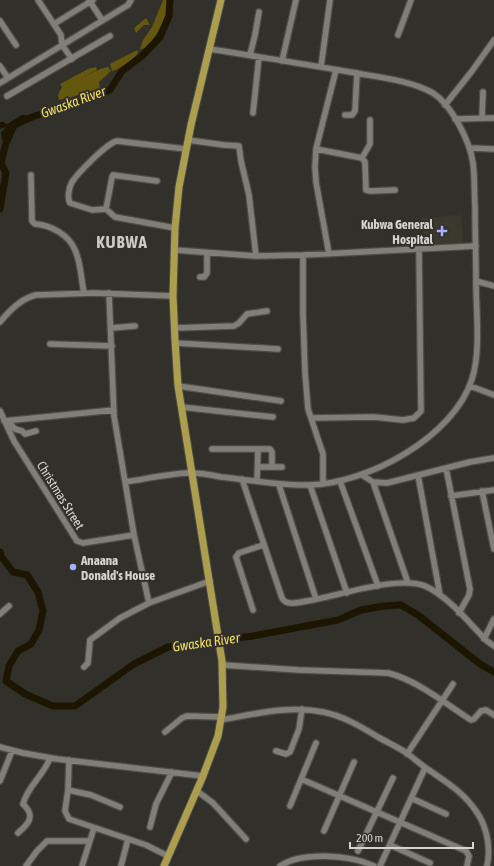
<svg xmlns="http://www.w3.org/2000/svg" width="494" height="866" font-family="'Asap Condensed',sans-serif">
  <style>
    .built { fill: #3b392d }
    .green { fill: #65570e }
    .water { fill: #1c1600 }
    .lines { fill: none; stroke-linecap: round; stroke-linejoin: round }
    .river { stroke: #1c1600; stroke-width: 7 }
    .minor-casing { stroke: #4d4c47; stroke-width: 8 }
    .major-casing { stroke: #4d4c47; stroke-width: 9 }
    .minor { stroke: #807e77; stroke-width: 5.5 }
    .major { stroke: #ad9d4f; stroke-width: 7 }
    .poi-dot { fill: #a6b1fc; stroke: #31302a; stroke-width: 1.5 }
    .labels { text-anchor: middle; stroke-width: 4; stroke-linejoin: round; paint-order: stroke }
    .poi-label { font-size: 13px; font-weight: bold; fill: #d4d3cf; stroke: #31302a; text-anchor: end }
    .street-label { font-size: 13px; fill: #d4d3cf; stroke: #31302a }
    .water-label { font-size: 14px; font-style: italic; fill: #f5dc66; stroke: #31302a }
    .district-label { font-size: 17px; font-weight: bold; letter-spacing: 1px; fill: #cdcbc3; stroke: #31302a }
  </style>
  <rect width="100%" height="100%" fill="#31302a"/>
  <path class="built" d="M461,215L463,243L424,246L422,218Z"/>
  <path class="green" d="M163,0H168L167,14L159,30L147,48L140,49L143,40L152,27Z
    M146,18L150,25H144L136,33L134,28Z
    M137,50L138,53C132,61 122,68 112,71L110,64Z
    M96,67L97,70L79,79L100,69L108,67L111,71L99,82L100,89C85,91 73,98 59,100L58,95L62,87L60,84L88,69Z"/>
  <path class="water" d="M21,115H26L28,117L13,125L5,142L2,140L1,133L6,127L0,129V122H4L6,124L9,123L20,116Z"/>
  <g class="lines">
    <path class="river" d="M0,209L6,173L1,163L6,143L14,125L32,117L90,98L110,90L122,71L142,56L160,37L169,16L170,0
      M0,552L1,556L13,572L27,575L38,592L43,611L39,630L31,644L18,651L9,666L6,681L25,694L53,706H75L134,664L168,647L253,636L338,620L361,610L384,606L401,605L418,615L480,664L494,672"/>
    <g class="minor-casing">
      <path id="minor" d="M38,0L61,35L62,45L72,59
        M89,0L102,20
        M0,21L16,45
        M54,24L93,0
        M398,35L411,0
        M250,55L255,35L259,12
        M282,61L296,0
        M0,66L8,78
        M321,67L330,0
        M0,83L128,5L131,0
        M7,96L110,36
        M445,105L472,71L494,40
        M253,113L259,57
        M345,115H352L355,111L357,73
        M482,118L483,92
        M455,119L494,118
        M188,140L224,145L239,146L241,161L249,195L256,256
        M470,148L494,149
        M316,149L362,158L365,162L366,190L371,191L395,190
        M362,158L370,144V120
        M31,175L32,221L35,224C51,225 69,235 75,250C81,263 81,279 84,293
        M157,181L113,175L112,177L106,209L115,217L175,228
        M106,209L92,210L70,203C67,198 69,187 72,182C78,173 107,143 117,141L186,149
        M174,250L256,256L303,255L476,246
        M329,254L316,182L315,167L316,149L336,70
        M303,255V314L305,372L308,409L323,454V484
        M200,277H204L207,273V253
        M476,281L494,286
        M109,293L114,416L134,535L149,603
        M0,322C9,311 22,298 36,295L94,293L173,296
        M111,328L135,326
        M174,328L234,326L239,323L247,314L267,311
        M175,343L278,349
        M50,344L112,346
        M178,386L281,401
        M470,386L494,395
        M181,407L273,417
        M0,411L14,441L77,541L83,543L134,535
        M312,418L374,417L403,420L414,418L421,411L419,249
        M4,421L114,410
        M8,421L15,429L22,431L25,434L36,431
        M212,449H270L272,452V467
        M258,467H282
        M446,468L470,589L469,595L459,613
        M362,475L373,482L387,483L470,462L494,458
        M418,475L440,595
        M242,479L282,598C283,600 284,601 286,602C292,605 301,602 307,601C338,596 398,575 425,586C448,596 469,623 487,641L494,646
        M257,481L258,449
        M340,481L378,586
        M125,482C146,479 170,473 191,473C201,473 212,475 221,477C251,480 280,486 309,485C367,484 454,437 472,379C481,352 476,311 476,282C476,257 475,231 475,206C474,192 475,178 473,163C470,142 452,105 433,93C410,80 376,77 350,72C303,64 256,56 209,49
        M373,482L408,583
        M279,485L316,599
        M310,485L347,593
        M482,491L494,549
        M451,496L494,490
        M253,610L236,557L239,553L263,545
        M0,614L9,606
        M484,639L494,619
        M223,665L299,670L388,673C417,680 446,704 471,720L474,719L481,711L486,710L494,715
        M84,667L88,663L90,640L120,618L149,603L210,581
        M221,720C255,714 288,705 323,712C343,716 360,726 378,737C387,742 397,747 407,753C413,758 419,763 426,768C446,782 464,792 478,814C487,828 491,849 487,866
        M165,732L182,718L187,716L222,717
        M0,747L23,753L57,759L203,776
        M276,751L286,754L290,752L299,729L302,709
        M407,754L453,684
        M69,760L68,790L65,811L69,819L146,845L168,856
        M301,779L466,851L469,856L467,866
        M0,781L12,751
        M68,790L91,795L120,807
        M197,791L213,803L246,839
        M411,798L446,814
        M290,806L316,743
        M150,827L156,804L172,772
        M324,831L354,762
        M18,833C23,828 33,821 29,812C28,809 25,806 23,804C27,787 44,775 50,758
        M390,845L430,863
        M358,851L393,778
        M26,866L37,851L47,841H89
        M82,866L94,828
        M121,866L128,839
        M280,866C302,851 351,855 374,866
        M380,866L425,768"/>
    </g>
    <g class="major-casing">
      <path id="major" d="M164,866L203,776L218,736L223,707L222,661L178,386L175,340L173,296L175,228L179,187L191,125L221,0"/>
    </g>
    <use href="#minor" class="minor"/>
    <use href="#major" class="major"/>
  </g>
  <g class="poi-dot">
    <path d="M440 225h4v4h4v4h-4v4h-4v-4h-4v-4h4z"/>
    <circle cx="73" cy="567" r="4"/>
  </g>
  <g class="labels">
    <g class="poi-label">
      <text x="433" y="229">Kubwa General<tspan x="433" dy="15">Hospital</tspan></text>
      <text x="81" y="565" text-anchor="start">Anaana<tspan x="81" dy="15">Donald's House</tspan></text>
    </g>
    <g class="street-label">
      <text transform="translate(61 495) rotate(58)" y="5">Christmas Street</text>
    </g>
    <g class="water-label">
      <text transform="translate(73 102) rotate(-20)" y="5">Gwaska River</text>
      <text transform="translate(206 642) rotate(-8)" y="5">Gwaska River</text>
    </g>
    <g class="district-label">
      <text x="122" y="248">KUBWA</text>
    </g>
  </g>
  <path d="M350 842v6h123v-6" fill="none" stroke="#d4d3cf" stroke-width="2"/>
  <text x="356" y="842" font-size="12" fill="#d4d3cf" stroke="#31302a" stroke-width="3" paint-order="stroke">200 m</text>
</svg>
